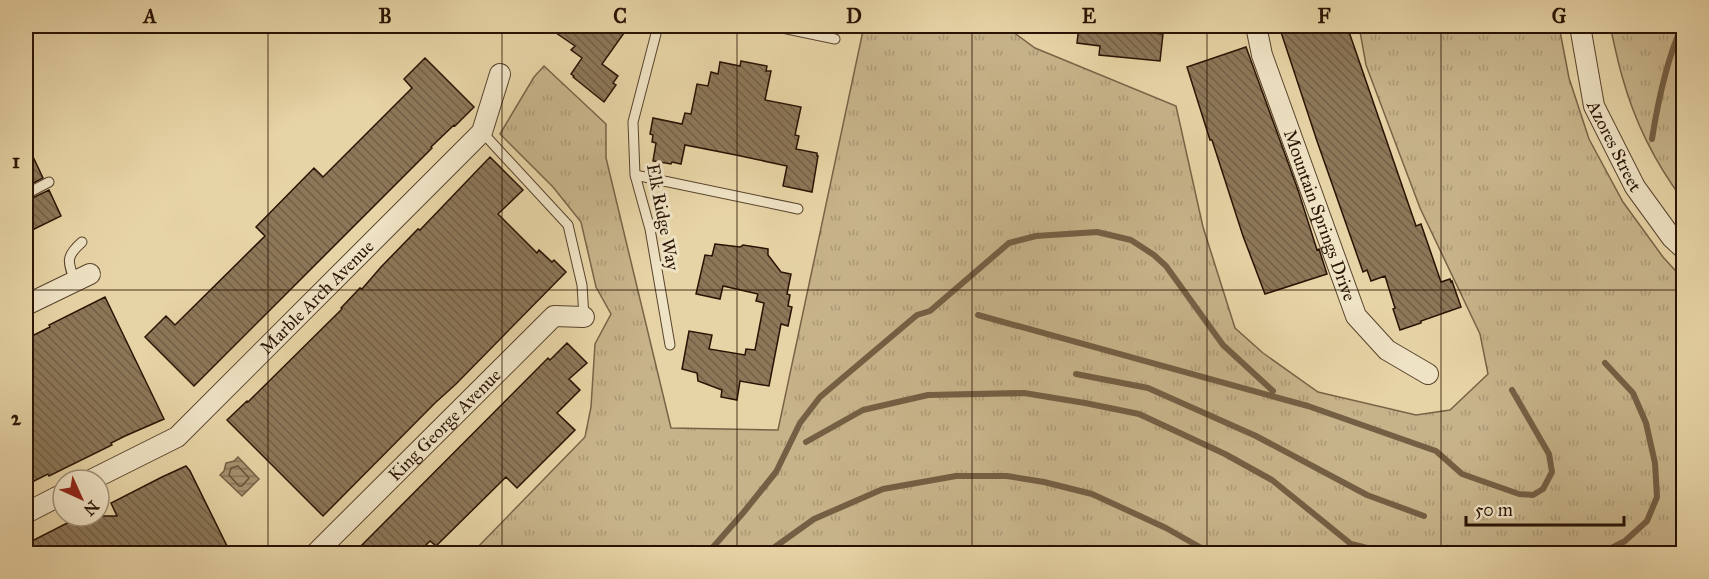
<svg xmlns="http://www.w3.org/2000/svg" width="1709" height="579" font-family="'IM FELL Great Primer',serif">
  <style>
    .grass { fill: url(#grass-tufts); stroke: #786347; stroke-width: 1.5 }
    .water { fill: url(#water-rules); stroke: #745f44; stroke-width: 1.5 }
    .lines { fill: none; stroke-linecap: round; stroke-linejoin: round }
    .shore { stroke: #68523a; stroke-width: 1.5 }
    .stream { stroke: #745f44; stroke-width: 6 }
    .building { fill: url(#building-back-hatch); stroke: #291304; stroke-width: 1.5 }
    .lane-casing { stroke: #58432c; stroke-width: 11 }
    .street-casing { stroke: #58432c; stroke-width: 22 }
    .lane { stroke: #efe3c5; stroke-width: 9 }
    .street { stroke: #efe3c5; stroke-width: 20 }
    .grid { fill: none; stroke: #291304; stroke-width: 1.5; stroke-opacity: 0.55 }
    .labels { text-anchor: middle; stroke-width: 6; stroke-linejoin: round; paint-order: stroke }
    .street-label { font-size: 18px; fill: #291304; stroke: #efe3c5 }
    .neatline { fill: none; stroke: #291304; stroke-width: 2 }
    .grid-label { font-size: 20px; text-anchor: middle; font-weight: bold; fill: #291304 }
  </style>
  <defs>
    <pattern id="grass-tufts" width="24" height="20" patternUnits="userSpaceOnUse" patternTransform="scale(1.5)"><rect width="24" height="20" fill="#c7b38a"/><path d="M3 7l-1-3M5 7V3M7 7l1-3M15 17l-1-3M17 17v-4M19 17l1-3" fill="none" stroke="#ab9975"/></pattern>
    <pattern id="water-rules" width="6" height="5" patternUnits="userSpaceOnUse" patternTransform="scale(1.5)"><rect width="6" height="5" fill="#a6926f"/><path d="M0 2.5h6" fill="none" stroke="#877659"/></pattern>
    <pattern id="building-back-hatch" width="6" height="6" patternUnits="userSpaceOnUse" patternTransform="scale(1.5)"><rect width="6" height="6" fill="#8c7758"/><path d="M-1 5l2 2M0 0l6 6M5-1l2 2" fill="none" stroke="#726047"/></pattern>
  </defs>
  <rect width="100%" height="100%" fill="#e7d4a6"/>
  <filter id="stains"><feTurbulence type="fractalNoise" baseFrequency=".00333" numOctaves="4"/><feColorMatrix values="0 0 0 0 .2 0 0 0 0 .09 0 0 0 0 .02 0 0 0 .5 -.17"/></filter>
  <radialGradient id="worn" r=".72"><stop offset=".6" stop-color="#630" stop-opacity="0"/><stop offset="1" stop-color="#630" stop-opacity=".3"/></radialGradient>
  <path class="grass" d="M864,26H1005L1035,48L1176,106L1203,227L1235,328L1263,353L1318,392L1416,415L1450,410L1488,374L1480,334L1420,208L1366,65L1359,26H1559L1569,78L1589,139L1623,202L1663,257L1683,279V553H472L585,437L591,407L595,344L611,314L596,287L581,222L553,187L500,134L534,77L544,66L606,124V158L671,428L778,430Z
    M1610,26H1683V200C1656,164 1634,120 1622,76C1617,59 1614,42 1610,26Z"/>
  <path class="water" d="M238,457L259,479L242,496L220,475L224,471L226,463L234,461Z"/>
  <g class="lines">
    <path class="shore" d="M238,466L249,478L242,486H239L229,475L231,468Z"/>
    <path class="stream" d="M1652,139C1658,101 1666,61 1682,26
      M978,315L1308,406L1436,451L1462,474L1519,494L1533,495L1543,489L1552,472L1549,454L1512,390
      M1076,374L1148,388L1256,436L1367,495L1424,516
      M806,442L863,410L928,395L1024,393L1085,403L1139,414L1225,454L1272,480L1351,544L1375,550L1420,554
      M975,549L1012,550L1030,554
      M707,554L743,513L776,472L800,423L820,397L917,315L930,311L1009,243L1036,236L1097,232L1131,240L1154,255L1166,266L1223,345L1273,391
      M765,554L814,519L883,489L956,476H1007L1044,482L1092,494L1166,528L1212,554
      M1600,554L1625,541L1647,521L1657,497L1655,463L1646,423L1633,393L1605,363"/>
  </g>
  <path class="building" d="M546,26H613L624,33L602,64L618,76L613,83L616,85L604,102L573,77L574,76L571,74L582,58L571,50L575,46Z
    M1079,26H1099V27L1163,34L1160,61L1099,55L1100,46L1077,43Z
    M1279,26H1347L1416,226L1421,224L1441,282L1450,279L1451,282L1452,281L1461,307L1421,321V323L1400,330L1393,309L1395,308L1385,276L1371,281L1367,270L1363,272L1317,141Z
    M1246,47L1298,190L1317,250L1319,249L1327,274L1265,294L1243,236L1212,140H1210L1187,67Z
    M425,58L474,107L455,126L454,125L431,147L432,148L194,386L145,337L166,316L175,325L265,236L256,227L314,168L323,177L412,88L404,79Z
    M741,61L767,66L766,71H771L765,100L801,107L795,135L799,136L796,149L817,153V156H818L812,192L783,186L787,166L736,155L685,145L681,164L672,162L671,164L653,161L656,143L652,142L653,135L650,134L653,118L682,124L685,113L691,114L697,84L708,86L711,72L718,74L720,62L740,66Z
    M26,142L43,178L26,187Z
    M490,157L523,190L498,214L537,253L539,250L552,262L554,260L566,272L456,384L435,403L323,516L227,420L247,401L248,402L342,309L341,308L360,288L362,289L381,267L418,229L420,230Z
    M49,190L61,216L26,233V201Z
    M715,244L740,247L743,245L768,249V255L781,272L791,274L787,294L790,295L788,306L792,307L788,326L781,324L769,386L740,381L737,400L721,397L722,390L698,381L697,373L682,369L689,331L712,335L709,349L745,355L746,349L755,350L764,303L756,301L758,294L723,286L720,299L696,294L705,255L712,256Z
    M105,297L164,419L125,436L111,443L112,445L49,476L48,474L26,485V339L50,327L49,325Z
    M567,343L587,363L569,379L580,390L557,413L575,430L517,488L506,477L436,546L430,541L417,554H353L548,358L550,360Z
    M186,466L190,471L231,554H26V544L81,516H117L111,503L162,477Z"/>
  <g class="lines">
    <g class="lane-casing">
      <path id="lane" d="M658,26L633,122L635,175L650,229L670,345
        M773,26L835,39
        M482,132L568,225L582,285L584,317
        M635,175L798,209
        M26,194L49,182
        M75,281C67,261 66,256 82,242"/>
    </g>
    <g class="street-casing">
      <g id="street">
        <path id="s1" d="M1256,26L1262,55L1356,316L1387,350L1428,374"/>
        <path id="s2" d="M1580,26L1594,106L1635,187L1672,238L1684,249"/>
        <path d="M26,305L90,274"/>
        <path id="s3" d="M91,480L177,437L482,132L500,74"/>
        <path d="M26,513L63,494"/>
        <path id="s4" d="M315,554L554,316L584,317"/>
      </g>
    </g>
    <use href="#lane" class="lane"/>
    <use href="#street" class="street"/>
  </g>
  <path class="grid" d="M268,26V554M502,26V554M737,26V554M972,26V554M1207,26V554M1441,26V554M26,290H1684"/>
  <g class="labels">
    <g class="street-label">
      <text dy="6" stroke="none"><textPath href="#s2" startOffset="126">Azores Street</textPath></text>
      <text dy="6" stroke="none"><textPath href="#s1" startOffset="200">Mountain Springs Drive</textPath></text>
      <text transform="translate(663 217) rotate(79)" y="6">Elk Ridge Way</text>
      <text dy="6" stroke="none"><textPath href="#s3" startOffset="294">Marble Arch Avenue</textPath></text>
      <text dy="6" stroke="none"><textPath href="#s4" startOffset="183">King George Avenue</textPath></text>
    </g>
  </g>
  <rect width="1709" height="579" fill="none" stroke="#e7d4a6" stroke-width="66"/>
  <g transform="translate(81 498) rotate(135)"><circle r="28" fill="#efe3c5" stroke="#a09078" stroke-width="1.5"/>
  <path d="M0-4.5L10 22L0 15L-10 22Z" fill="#8f2418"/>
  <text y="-9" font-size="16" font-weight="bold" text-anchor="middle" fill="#291304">N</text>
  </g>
  <path d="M1466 516v9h158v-9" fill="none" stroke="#291304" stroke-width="3"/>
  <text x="1475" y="516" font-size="18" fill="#291304" stroke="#efe3c5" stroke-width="4.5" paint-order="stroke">50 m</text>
  <rect x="33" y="33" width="1643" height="513" class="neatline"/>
  <g class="grid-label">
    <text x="150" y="23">A</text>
    <text x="385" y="23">B</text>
    <text x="620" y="23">C</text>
    <text x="854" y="23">D</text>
    <text x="1089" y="23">E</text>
    <text x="1324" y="23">F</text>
    <text x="1559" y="23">G</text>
    <text x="16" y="168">1</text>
    <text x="16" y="425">2</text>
  </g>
  <rect width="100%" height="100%" filter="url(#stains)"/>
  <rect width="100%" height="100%" fill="url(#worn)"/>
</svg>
